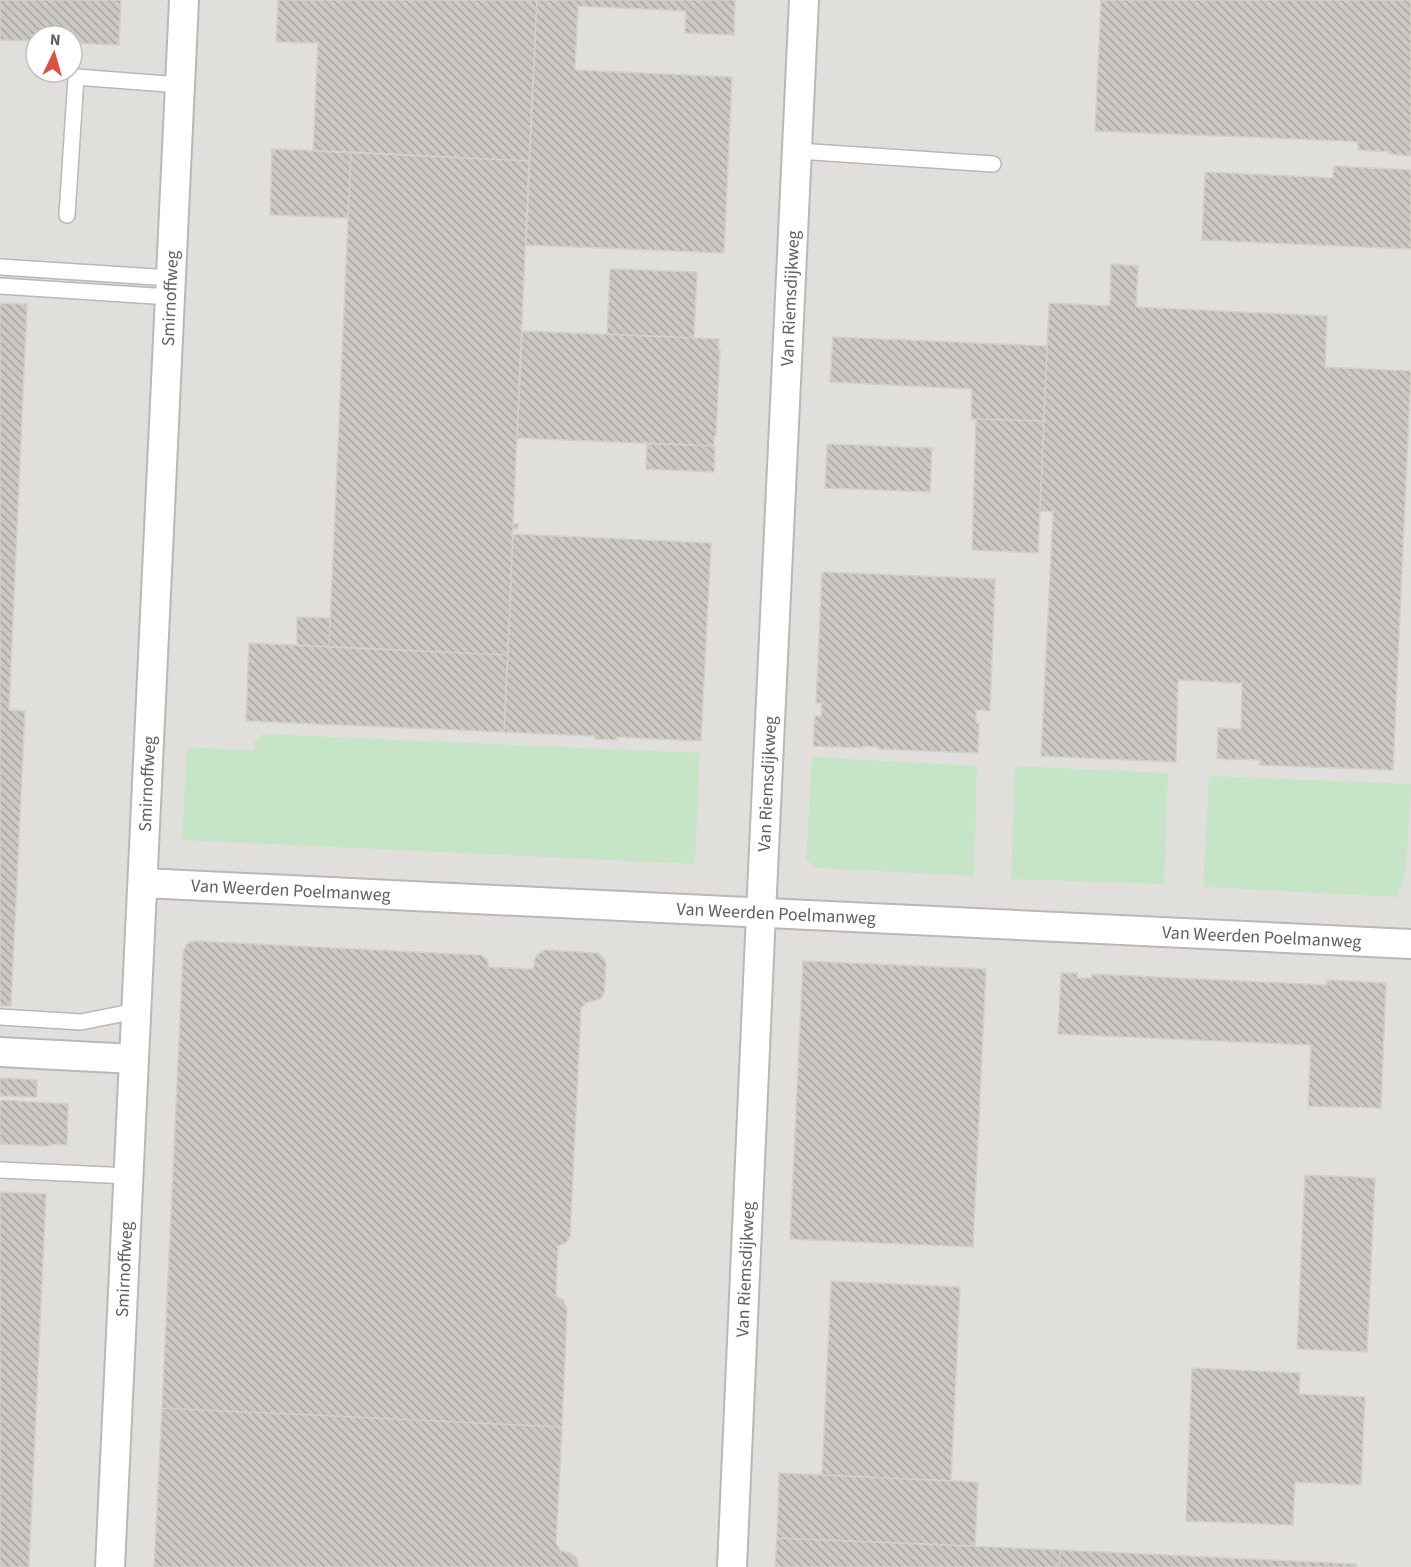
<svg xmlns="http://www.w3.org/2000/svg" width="1411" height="1567" font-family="'Source Sans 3',sans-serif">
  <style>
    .industrial { fill: #e1dfdb; fill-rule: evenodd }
    .green { fill: #c5e5c6 }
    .building { fill: url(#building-back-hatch); stroke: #d3d0c5; stroke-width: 1.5 }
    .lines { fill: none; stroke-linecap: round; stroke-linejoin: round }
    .service-casing { stroke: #b7b8bc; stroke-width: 18 }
    .minor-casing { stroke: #b7b8bc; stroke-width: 32 }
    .service { stroke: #fff; stroke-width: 15 }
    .minor { stroke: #fff; stroke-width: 28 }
    .labels { text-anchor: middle; stroke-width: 4.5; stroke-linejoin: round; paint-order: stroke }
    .street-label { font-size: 18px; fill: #5e6166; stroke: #fff }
  </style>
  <defs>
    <pattern id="building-back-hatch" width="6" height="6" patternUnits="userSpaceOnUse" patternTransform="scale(1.5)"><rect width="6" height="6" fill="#cbc8c4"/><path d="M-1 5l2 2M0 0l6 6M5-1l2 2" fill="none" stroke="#a8a6a3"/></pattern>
  </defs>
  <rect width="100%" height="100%" fill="#efeee7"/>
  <path class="industrial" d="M0,0H1411V1567H0ZM36,36H72V72H36Z"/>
  <path class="green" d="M263,734L700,753L695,864L182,840L187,747L254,751V742Z
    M812,757L977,766L974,876L817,868L806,860Z
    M1015,766L1168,773L1164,884L1011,879Z
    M1209,776L1411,784L1406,872L1397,897L1203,887Z"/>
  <path class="building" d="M0,0H121L119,45L72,43V36H36V41L0,40Z
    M278,0H537L529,161L313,151L318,43L276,42Z
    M537,0H735L734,35L685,33L686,11L578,6L575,70L732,77L724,253L526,245Z
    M1101,0H1411V156L1389,154L1390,152L1358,150V142L1345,141L1095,131Z
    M272,149L351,152L348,218L270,215Z
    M351,152L529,161L513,524H518V529H513L508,655L329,647Z
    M1334,166L1411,170V249L1202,240L1205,172L1333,178Z
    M1111,264L1138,266L1136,307L1327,316L1325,367L1411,371L1393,770L1260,765V760L1232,759L1230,760L1217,758L1218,728L1241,729L1242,683L1178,680L1176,762L1041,756L1053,512L1040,511L1049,303L1110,306Z
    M610,269L697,272L694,338L607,334Z
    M0,303L27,304L9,710L25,711L11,1006H0Z
    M522,331L719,339L718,350H720L716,436H714V446L517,438Z
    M833,337L1047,346L1044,421L971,419L972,389L830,382Z
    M976,419L1044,421L1038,553L972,550Z
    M647,443L714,446L715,447L714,472L646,469Z
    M827,444L932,448L930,492L825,488Z
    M513,534L711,543L701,741L617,737V740L595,739V736L504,732Z
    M822,572L995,579L990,711L976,710V723H979L978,753L879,749V747L863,746V748L813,746L815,716H821L822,703H816Z
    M297,617L330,618L329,647L297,645Z
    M249,643L508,655L504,732L246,721Z
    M195,941L477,955H481L487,960L489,967L528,969H534V961L537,955L545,950L598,953L604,958L606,965L604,994L600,999L585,1003L581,1009L570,1237L566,1243L558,1246L556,1296L563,1300L567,1309L562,1427L162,1408L183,953L186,945L190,942Z
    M803,961L986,969L973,1247L790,1239Z
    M1061,973H1077V978H1092V974L1327,985V980L1386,983L1381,1108L1308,1106L1311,1045L1058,1034Z
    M0,1078L37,1080V1097L0,1096Z
    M0,1100L68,1104L67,1145L49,1144V1146L0,1144Z
    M1305,1175L1375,1178L1367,1352L1297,1349Z
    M0,1192L46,1194L29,1567H0Z
    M831,1281L960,1287L951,1481L822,1475Z
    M1192,1368L1300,1373L1299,1394L1365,1397L1361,1485L1295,1482L1293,1525L1186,1521Z
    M162,1408L562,1427L556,1544L561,1551L570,1553L576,1557L578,1561V1567H154Z
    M779,1473L978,1482L975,1546L777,1538Z
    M777,1538L1060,1550L1059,1567H775Z
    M1060,1550L1356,1564V1567H1059Z"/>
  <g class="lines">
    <g class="service-casing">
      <path id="service" d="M798,151L993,164
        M67,215L76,77L180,85
        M0,267L171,278
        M0,286L170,297
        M0,1017L81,1022L136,1011
        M0,1170L129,1176"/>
    </g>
    <g class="minor-casing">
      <g id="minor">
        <path id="s1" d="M143,883L1411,944"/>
        <path d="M0,1052L134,1059"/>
        <path id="s2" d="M110,1567L184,0"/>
        <path id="s3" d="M732,1567L761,913L804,0"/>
      </g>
    </g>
    <use href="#service" class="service"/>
    <use href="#minor" class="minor"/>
  </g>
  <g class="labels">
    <g class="street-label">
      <text dy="6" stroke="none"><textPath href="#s2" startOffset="1270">Smirnoffweg</textPath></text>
      <text dy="6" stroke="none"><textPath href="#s3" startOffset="1270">Van Riemsdijkweg</textPath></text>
      <text dy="6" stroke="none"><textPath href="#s3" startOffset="784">Van Riemsdijkweg</textPath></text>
      <text dy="6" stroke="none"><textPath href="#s2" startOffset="784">Smirnoffweg</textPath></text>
      <text dy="6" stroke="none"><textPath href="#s1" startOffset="148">Van Weerden Poelmanweg</textPath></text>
      <text dy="6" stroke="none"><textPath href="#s1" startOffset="634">Van Weerden Poelmanweg</textPath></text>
      <text dy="6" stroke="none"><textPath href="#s1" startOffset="1120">Van Weerden Poelmanweg</textPath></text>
      <text dy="6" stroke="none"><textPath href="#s2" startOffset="298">Smirnoffweg</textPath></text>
      <text dy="6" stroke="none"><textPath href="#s3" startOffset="298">Van Riemsdijkweg</textPath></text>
    </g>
  </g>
  <g transform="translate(54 54) rotate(5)"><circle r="28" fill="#ffffff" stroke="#bfc0c2" stroke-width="1.5"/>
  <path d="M0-4.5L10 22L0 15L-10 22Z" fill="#dd513f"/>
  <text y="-9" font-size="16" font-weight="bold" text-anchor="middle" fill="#5e6166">N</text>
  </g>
</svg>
